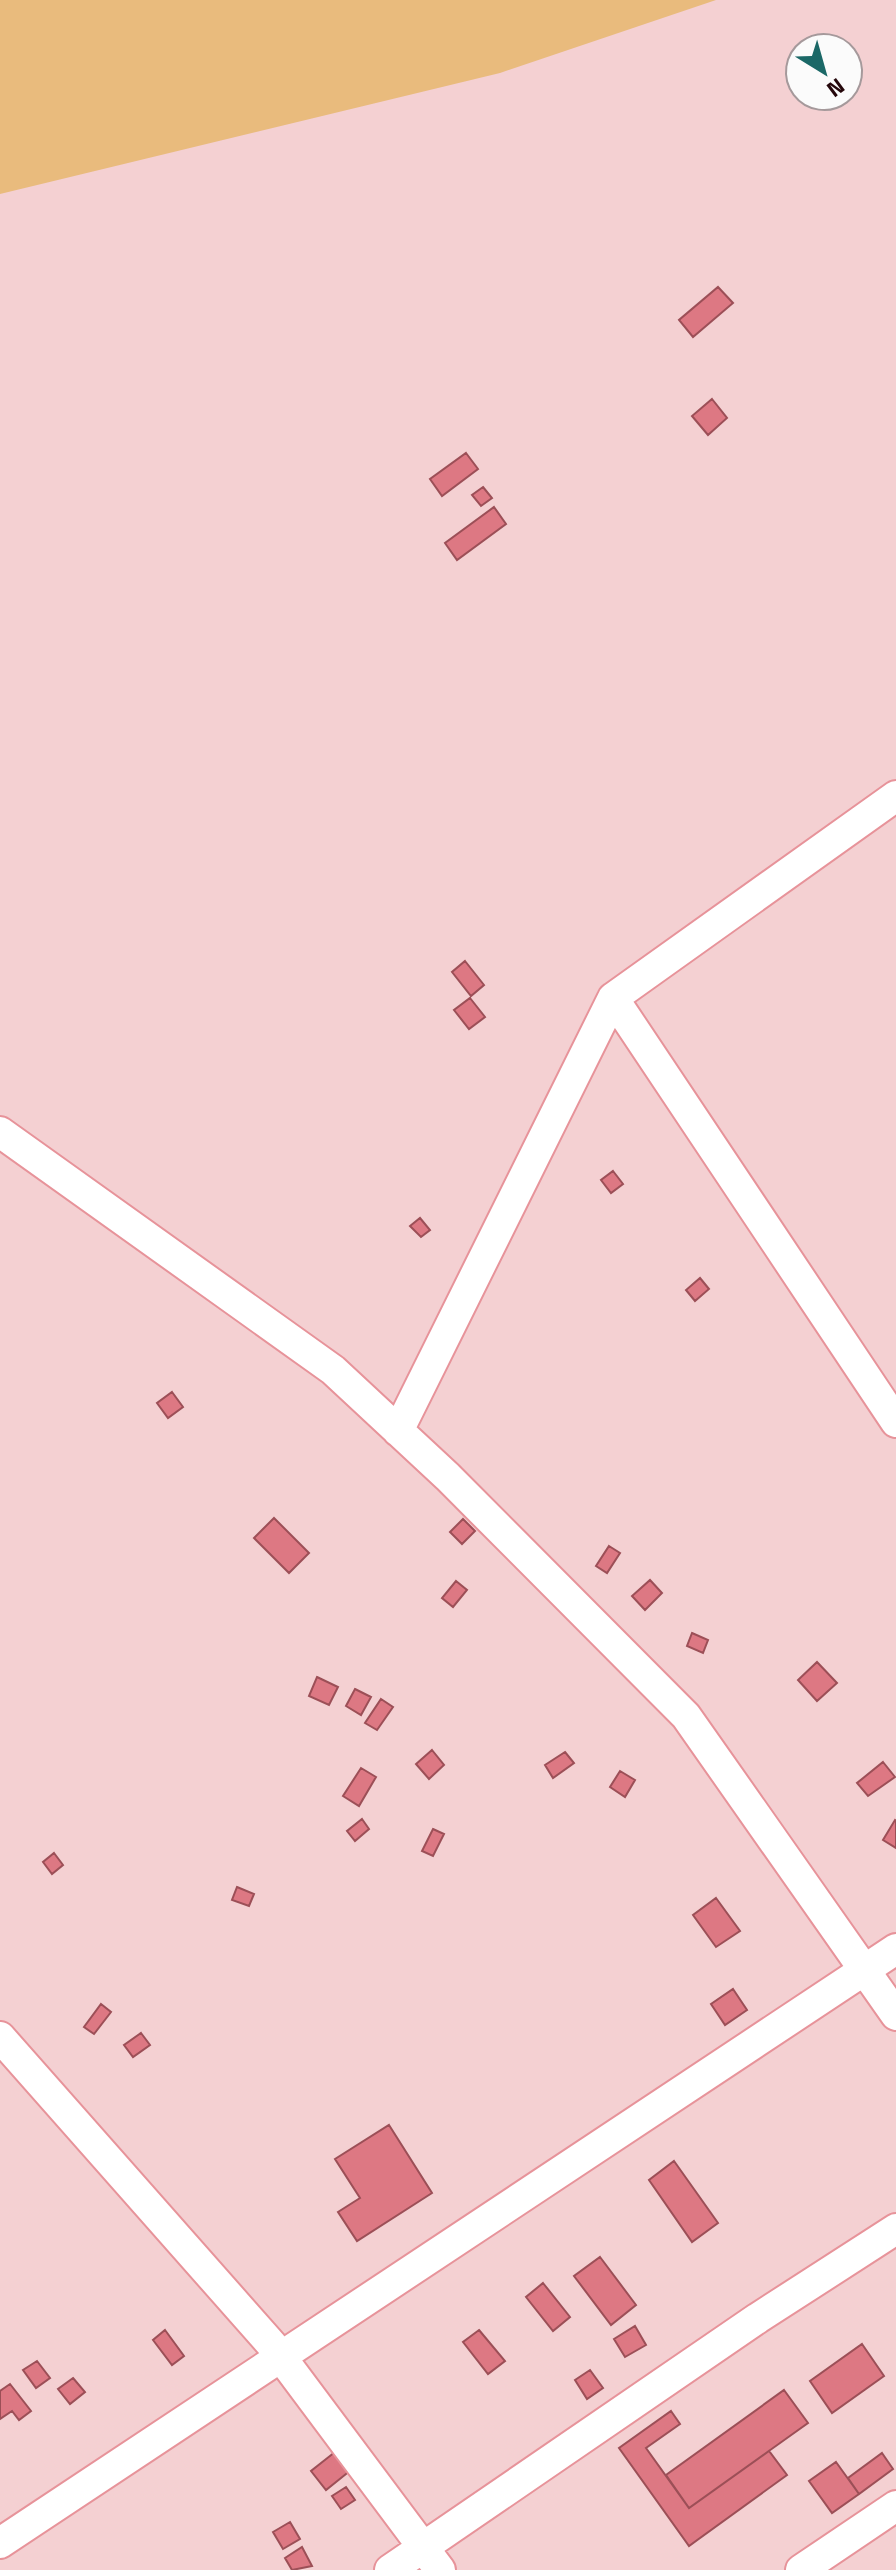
<svg xmlns="http://www.w3.org/2000/svg" width="896" height="2570" font-family="'Titillium Web',sans-serif">
  <style>
    .green { fill: #e9bb7d }
    .building { fill: #dd7883; stroke: #9c4f57; stroke-width: 2 }
    .lines { fill: none; stroke-linecap: round; stroke-linejoin: round }
    .street-casing { stroke: #e7939a; stroke-width: 34 }
    .street { stroke: #fff; stroke-width: 30 }
  </style>
  <rect width="100%" height="100%" fill="#f4d0d2"/>
  <path class="green" d="M0,0H716L500,73L0,194Z"/>
  <path class="building" d="M718,287L733,303L693,337L679,320Z
    M712,399L727,418L708,435L692,416Z
    M466,453L478,469L442,496L430,479Z
    M483,487L492,498L481,506L472,495Z
    M494,507L506,524L457,560L445,543Z
    M465,961L484,985L471,996L452,972Z
    M470,998L485,1017L469,1029L454,1010Z
    M613,1171L623,1184L611,1193L601,1180Z
    M420,1218L430,1230L421,1237L410,1226Z
    M700,1278L709,1289L695,1301L686,1290Z
    M172,1392L183,1407L168,1418L157,1403Z
    M274,1518L309,1553L289,1573L254,1538Z
    M463,1519L475,1531L462,1544L450,1532Z
    M609,1546L620,1553L607,1573L596,1566Z
    M650,1580L662,1593L645,1610L632,1596Z
    M456,1581L467,1590L453,1607L442,1598Z
    M692,1633L708,1640L703,1653L687,1646Z
    M817,1662L837,1683L817,1701L798,1680Z
    M317,1677L338,1687L329,1705L309,1696Z
    M355,1689L371,1697L361,1715L346,1706Z
    M381,1699L393,1707L377,1730L365,1723Z
    M432,1750L444,1765L429,1779L416,1764Z
    M565,1752L574,1763L553,1778L545,1765Z
    M883,1762L895,1777L868,1796L857,1783Z
    M361,1768L376,1777L359,1806L343,1796Z
    M620,1771L635,1780L625,1797L610,1787Z
    M362,1819L369,1829L355,1841L347,1831Z
    M895,1820L896,1821V1848L883,1840Z
    M433,1829L444,1834L433,1856L422,1851Z
    M54,1853L63,1865L52,1874L43,1862Z
    M237,1887L254,1894L249,1906L232,1900Z
    M716,1898L740,1931L716,1947L693,1915Z
    M733,1989L747,2010L725,2025L711,2004Z
    M101,2004L111,2012L94,2034L84,2027Z
    M141,2033L150,2045L133,2057L124,2045Z
    M389,2125L432,2193L357,2241L338,2212L360,2198L335,2159Z
    M674,2161L718,2223L692,2242L649,2180Z
    M600,2257L636,2305L611,2325L574,2276Z
    M543,2283L570,2317L553,2331L526,2297Z
    M635,2326L646,2345L625,2357L614,2339Z
    M165,2330L184,2356L172,2365L153,2340Z
    M479,2330L505,2361L488,2374L463,2342Z
    M862,2344L884,2376L832,2413L810,2381Z
    M37,2361L50,2378L36,2388L23,2370Z
    M590,2370L603,2388L587,2399L575,2380Z
    M73,2378L85,2392L70,2404L58,2389Z
    M10,2384L31,2411L19,2420L12,2411L0,2419V2391Z
    M784,2390L808,2423L689,2508L666,2475Z
    M671,2411L680,2424L646,2448L689,2508L769,2451L787,2475L689,2546L619,2448Z
    M340,2448L356,2466L326,2490L311,2471Z
    M882,2453L893,2469L859,2494L848,2478Z
    M836,2462L859,2494L832,2513L809,2481Z
    M346,2487L355,2500L341,2509L332,2496Z
    M290,2522L300,2539L283,2549L273,2532Z
    M302,2547L312,2566L292,2570L285,2558Z"/>
  <g class="lines">
    <g class="street-casing">
      <path id="street" d="M613,998L896,1422
        M0,1132L333,1370L448,1477L686,1716L896,2015
        M398,1431L613,998L896,796
        M0,2037L272,2345L440,2570
        M0,2543L896,1949
        M390,2570L758,2318L896,2229
        M801,2570L896,2506"/>
    </g>
    <use href="#street" class="street"/>
  </g>
  <g transform="translate(824 72) rotate(143)"><circle r="38" fill="#fbfbfb" stroke="#a5999b" stroke-width="2"/>
  <path d="M0-6L14 30L0 20L-14 30Z" fill="#1b6867"/>
  <text y="-12" font-size="22" font-weight="bold" text-anchor="middle" fill="#25070b">N</text>
  </g>
</svg>
